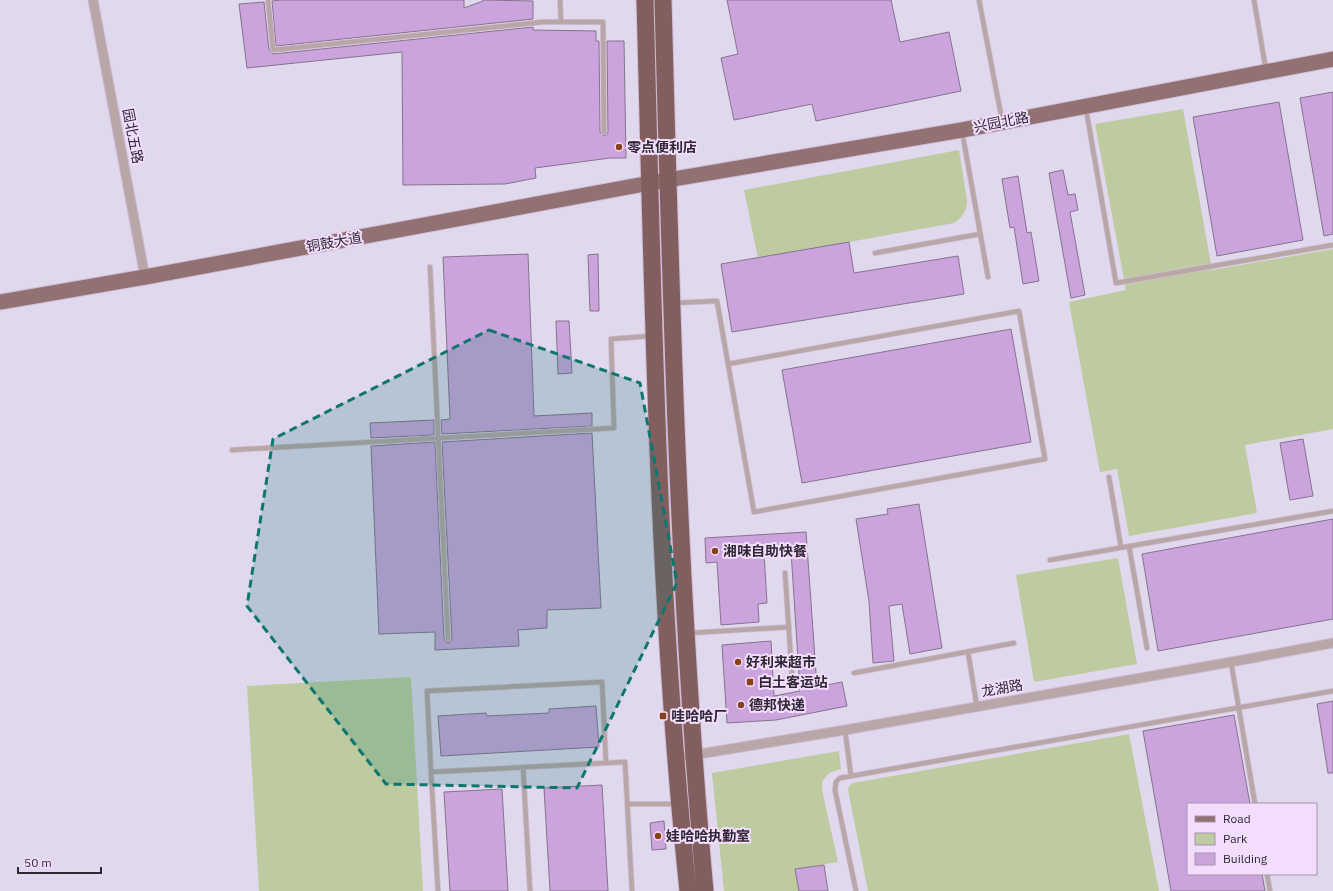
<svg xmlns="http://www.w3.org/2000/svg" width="1333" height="891" font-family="'IBM Plex Sans','Noto Sans SC',sans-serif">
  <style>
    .industrial { fill: #e0d8ed; fill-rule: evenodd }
    .green { fill: #becba0 }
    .building { fill: #cca4dd; stroke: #86728e }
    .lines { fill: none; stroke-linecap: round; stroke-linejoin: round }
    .lane-casing { stroke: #d0bcd8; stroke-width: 6 }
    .street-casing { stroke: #d0bcd8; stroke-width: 11 }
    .primary-casing { stroke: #d0bcd8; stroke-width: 17 }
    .highway-casing { stroke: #d0bcd8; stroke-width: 19 }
    .lane { stroke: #b9a6a6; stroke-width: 4.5 }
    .street { stroke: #b9a6a6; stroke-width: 9 }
    .primary { stroke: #917171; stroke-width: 15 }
    .highway { stroke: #835e5e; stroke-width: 17 }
    .marked { fill: #0f766e; fill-opacity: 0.2; stroke: #0f766e; stroke-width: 3; stroke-dasharray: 8 5; stroke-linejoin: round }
    .poi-dot { fill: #87421a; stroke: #f3ddfc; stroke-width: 1.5 }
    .labels { text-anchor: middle; stroke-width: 4; stroke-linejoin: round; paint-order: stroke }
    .street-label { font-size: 14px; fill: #2f2733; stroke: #f3ddfc }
    .poi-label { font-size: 14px; font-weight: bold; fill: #2f2733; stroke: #f3ddfc; text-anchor: start }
  </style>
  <rect width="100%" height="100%" fill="#f3ddfc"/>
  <path class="industrial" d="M0,0H1333V891H0ZM1188,804H1316V874H1188Z"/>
  <path class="green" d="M1183,109L1212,270L1333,249V429L1245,445L1257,513L1129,536L1117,469L1100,472L1069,302L1126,290L1095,124Z
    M959,150L967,200C967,211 963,217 954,223L849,242L758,258L744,190Z
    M1118,558L1137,664L1034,682L1016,575Z
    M411,677L423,891H259L247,686Z
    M1129,734L1159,891H868L848,790L849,786L853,783Z
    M839,751L841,769L829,773L822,782V790L838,862L795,869L799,891H724L712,773Z"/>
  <path class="building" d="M280,0H464V8L483,1V0L533,1V19L276,46L272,1Z
    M727,0H891L900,42L949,32L961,91L816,121L812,104L734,120L721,58L738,54Z
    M264,2L269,50L273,54L533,27V30L596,31V41H599L600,132L604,136L606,135L608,132L607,41H624L626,158H610L535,168L536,178L505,184L403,185L402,52L247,68L239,4Z
    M1333,92V234L1324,236L1300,98Z
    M1279,102L1303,240L1217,256L1193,117Z
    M1063,170L1068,195L1075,194L1078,210L1070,212L1085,295L1071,298L1049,173Z
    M1018,176L1027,233L1031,232L1039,281L1023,284L1014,227L1010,228L1002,179Z
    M849,242L854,273L958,256L964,294L732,332L721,264Z
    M528,254L534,416L592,413V426L442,434L441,420L450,419L443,257Z
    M598,254L599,311H590L588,255Z
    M556,321H569L572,373L558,374Z
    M1011,329L1031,442L802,483L782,370Z
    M434,420V435L371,438L370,423Z
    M592,433L601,608L547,610V628L518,630L519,646L435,650V632L379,634L371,446L435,442L444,639L446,642L449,643L452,639L442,442Z
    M1303,439L1313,496L1290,500L1280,443Z
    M919,504L942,648L910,654L902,604L889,606L894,661L873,663L869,601L856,519L888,514L887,509Z
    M1333,519V619L1158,651L1142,554Z
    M806,532L817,687L842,682L847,706L776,720L727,723L722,645L771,641L774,696L800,691L791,551L764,553L767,603L758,604L759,622L721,625L717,562L706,563L705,538Z
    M1333,701V773H1328L1317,704Z
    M596,706L599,747L441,756L438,716L486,713L487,716L549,713V709Z
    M1234,715L1250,804H1188V874H1262L1265,891H1171L1143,731Z
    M602,785L608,891H550L544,788Z
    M502,789L508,891H450L444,792Z
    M664,821L666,849L652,850L650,823Z
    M824,865L828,891H799L795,869Z"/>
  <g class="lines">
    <g class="lane-casing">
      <path id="lane" d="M268,0L273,50L543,22H603L604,132
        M560,0L561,22
        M979,0L1002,120
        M1254,0L1266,70
        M1086,109L1116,283L1333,245
        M962,131L988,277
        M875,253L980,234
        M430,267L448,639
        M674,303L717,301L754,512L1045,459L1019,311L728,364
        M232,450L614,428L611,339L650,336
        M1109,477L1121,547
        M1129,546L1147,648
        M1050,560L1333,511
        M785,573L792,676
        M690,633L789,627
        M968,652L977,707
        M1231,662L1255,804
        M854,673L1014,643
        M845,730L851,776
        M523,767L530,891
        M431,772L427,691L602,682L606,763
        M627,804H676
        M1267,874L1270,891
        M438,891L431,772L625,762L632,891
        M856,891L835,790L836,782L840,778L1333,691"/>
    </g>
    <g class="street-casing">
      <path id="street" d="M93,0L145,277
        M675,758L845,730L1231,662L1333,643"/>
    </g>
    <g class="primary-casing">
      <path id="primary" d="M0,302L145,277L650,183L962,130L1333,59"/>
    </g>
    <g class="highway-casing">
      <path id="highway" d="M645,0C653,297 657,595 688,891
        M663,0C671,297 678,595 705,891"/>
    </g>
    <use href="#lane" class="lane"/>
    <use href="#street" class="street"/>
    <use href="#primary" class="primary"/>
    <use href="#highway" class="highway"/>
  </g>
  <path class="marked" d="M489,330L640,383L677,583L577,788L386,784L247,606L273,439Z"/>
  <g class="poi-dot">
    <circle cx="619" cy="147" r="4"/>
    <circle cx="715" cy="551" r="4"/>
    <circle cx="738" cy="662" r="4"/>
    <rect x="746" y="678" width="8" height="8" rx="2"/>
    <circle cx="741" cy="705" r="4"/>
    <rect x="659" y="712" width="8" height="8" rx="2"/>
    <circle cx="658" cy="836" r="4"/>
  </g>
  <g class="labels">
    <g class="street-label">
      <text transform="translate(1001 122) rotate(-11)" y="5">兴园北路</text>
      <text transform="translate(133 136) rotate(79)" y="5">园北五路</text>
      <text transform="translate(334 242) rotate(-10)" y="5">铜鼓大道</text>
      <text transform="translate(1002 688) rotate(-10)" y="5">龙湖路</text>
    </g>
    <g class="poi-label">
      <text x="627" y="152">零点便利店</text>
      <text x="723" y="556">湘味自助快餐</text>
      <text x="746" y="667">好利来超市</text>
      <text x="758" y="687">白土客运站</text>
      <text x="749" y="710">德邦快递</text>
      <text x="671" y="721">哇哈哈厂</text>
      <text x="666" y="841">娃哈哈执勤室</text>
    </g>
  </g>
  <rect x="1187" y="803" width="130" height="72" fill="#f3ddfc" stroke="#a594ac"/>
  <rect x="1195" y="816" width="20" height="6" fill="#917171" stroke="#a594ac"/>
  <text x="1223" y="823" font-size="12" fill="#2f2733">Road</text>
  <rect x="1195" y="833" width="20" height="12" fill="#becba0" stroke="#a594ac"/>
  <text x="1223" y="843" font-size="12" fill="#2f2733">Park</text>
  <rect x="1195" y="853" width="20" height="12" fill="#cca4dd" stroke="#a594ac"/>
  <text x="1223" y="863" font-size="12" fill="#2f2733">Building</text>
  <path d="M18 867v6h83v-6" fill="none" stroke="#2f2733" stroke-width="2"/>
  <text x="24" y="867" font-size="12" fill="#2f2733" stroke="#f3ddfc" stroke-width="3" paint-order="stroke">50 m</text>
</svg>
